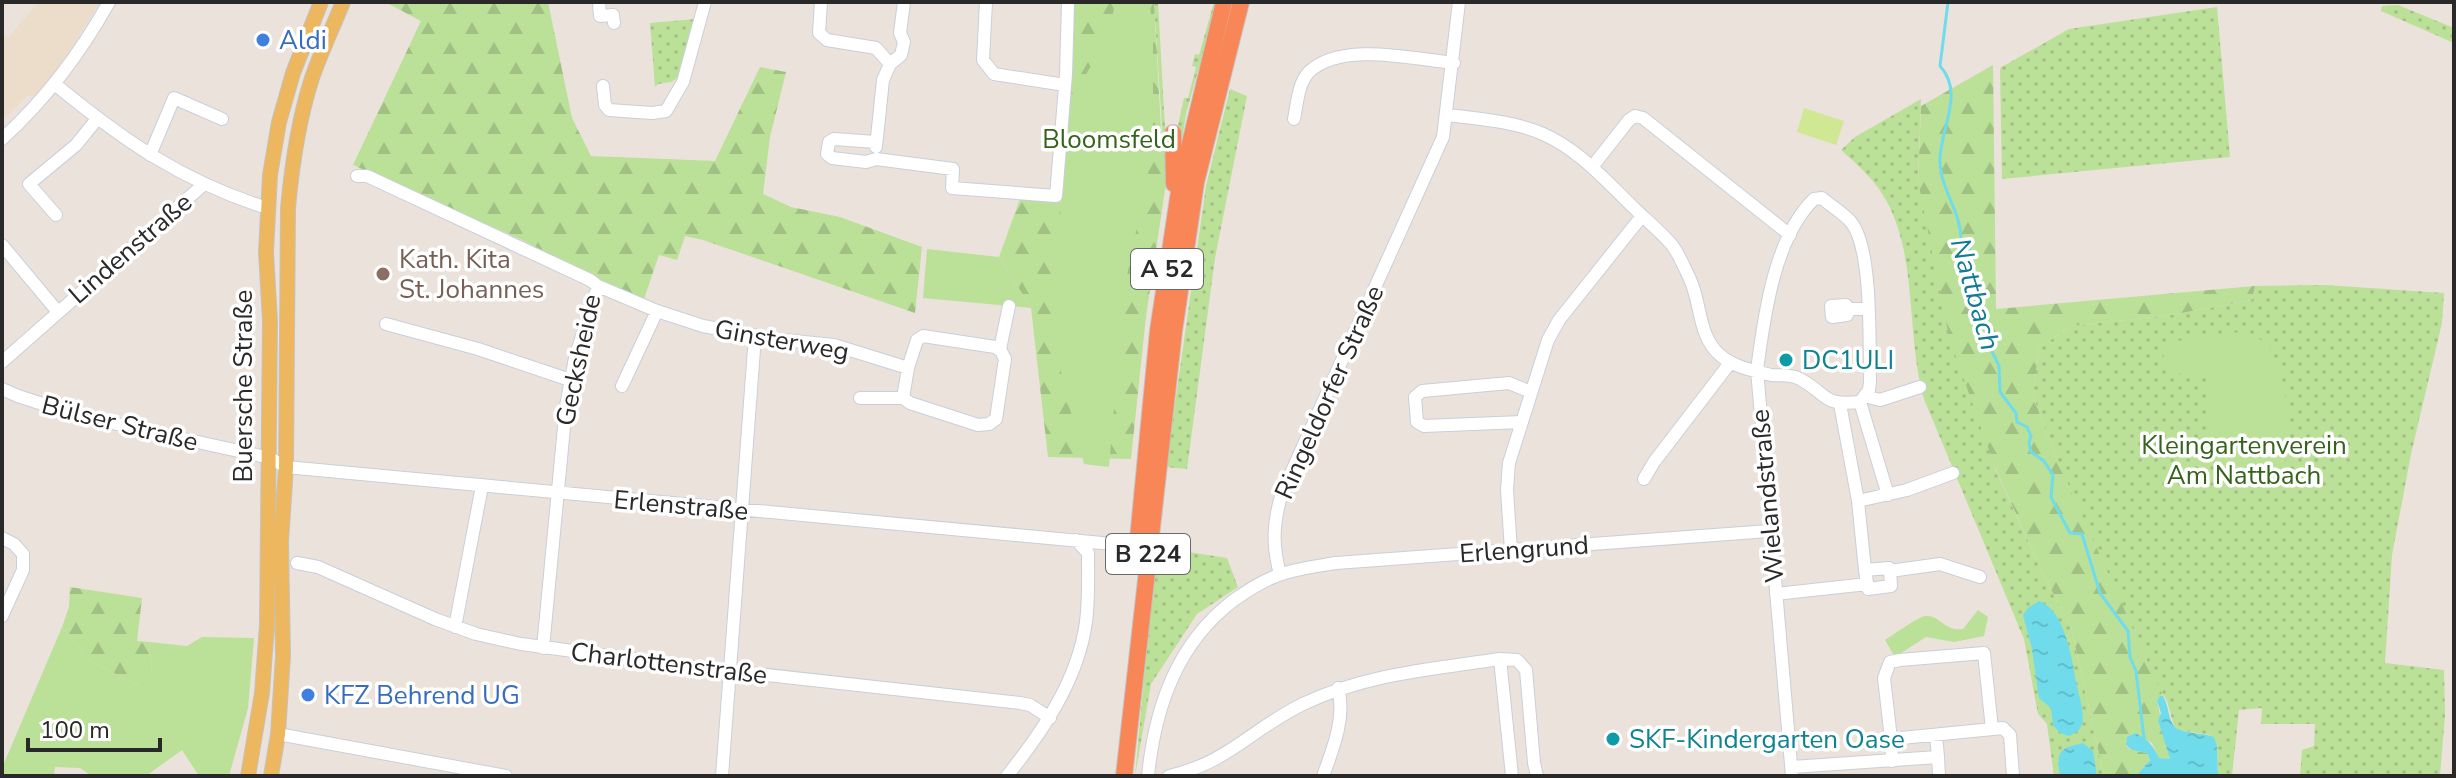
<svg xmlns="http://www.w3.org/2000/svg" width="2456" height="778" font-family="'Nunito Sans',sans-serif">
  <style>
    .education { fill: #ecdcca }
    .grass { fill: url(#grass-dots) }
    .forest { fill: url(#forest-firs) }
    .park { fill: #bbe098 }
    .pitch { fill: #d0e894 }
    .water { fill: url(#water-ripples) }
    .lines { fill: none; stroke-linecap: round; stroke-linejoin: round }
    .stream { stroke: #70dceb; stroke-width: 3 }
    .minor-casing { stroke: #c9cfda; stroke-width: 14 }
    .major-casing { stroke: #c3c3c3; stroke-width: 16 }
    .highway-casing { stroke: #c3c3c3; stroke-width: 18 }
    .minor { stroke: #fff; stroke-width: 12 }
    .major { stroke: #ecb75e; stroke-width: 14 }
    .highway { stroke: #f98657; stroke-width: 16 }
    .shop-dot { fill: #3f7fe0; stroke: #fff; stroke-width: 3 }
    .education-dot { fill: #8d6e63; stroke: #fff; stroke-width: 3 }
    .culture-dot { fill: #0f9aa8; stroke: #fff; stroke-width: 3 }
    .labels { text-anchor: middle; stroke-width: 7; stroke-linejoin: round; paint-order: stroke }
    .shield { fill: #fff; stroke: #696969; stroke-width: 2 }
    .shield-label { font-size: 24px; font-weight: bold; fill: #292929 }
    .shop-label { font-size: 26px; fill: #366cbe; stroke: #fff; text-anchor: start }
    .park-label { font-size: 26px; fill: #35631b; stroke: #fff }
    .street-label { font-size: 26px; fill: #292929; stroke: #fff }
    .education-label { font-size: 26px; fill: #785e54; stroke: #fff; text-anchor: start }
    .culture-label { font-size: 26px; fill: #0d838f; stroke: #fff; text-anchor: start }
    .water-label { font-size: 28px; font-style: italic; fill: #117a95; stroke: #fff }
  </style>
  <defs>
    <pattern id="grass-dots" width="8" height="8" patternUnits="userSpaceOnUse" patternTransform="scale(2)"><rect width="8" height="8" fill="#bbe098"/><path d="M2 2h.1M6 6h.1" fill="none" stroke="#a1c083" stroke-width="1.8" stroke-linecap="round"/></pattern>
    <pattern id="forest-firs" width="22" height="20" patternUnits="userSpaceOnUse" patternTransform="scale(2)"><rect width="22" height="20" fill="#bbe098"/><path d="M5 1l3.5 6h-7zM16 11l3.5 6h-7z" fill="#a1c083"/></pattern>
    <pattern id="water-ripples" width="26" height="14" patternUnits="userSpaceOnUse" patternTransform="scale(2)"><rect width="26" height="14" fill="#70dceb"/><path d="M2 4q2-2 4 0t4 0M15 11q2-2 4 0t4 0" fill="none" stroke="#61bdca"/></pattern>
  </defs>
  <rect width="100%" height="100%" fill="#ebe2db"/>
  <path class="education" d="M39,2H100L61,65L37,95L27,96L5,118L2,116V34L8,38Z"/>
  <path class="grass" d="M1154,2H1158L1165,128H1169L1171,188L1166,189Z
    M1214,2H1217L1186,114L1181,146L1176,134L1184,98H1188L1196,67L1192,66L1195,54L1199,55Z
    M2398,5L2454,28V43L2381,11L2382,6Z
    M2217,7L2230,157L2002,179L2000,68L2069,29Z
    M696,19L678,78L671,82L658,84L655,87L650,23Z
    M1230,89L1247,96L1215,258L1187,469L1166,467L1206,186Z
    M1921,99L1918,181L1996,471L2046,580L2071,627L2104,776H2054L2047,724L2038,714L2024,639L1924,399C1906,336 1918,257 1886,200C1875,180 1858,165 1841,150L1855,137Z
    M2325,285L2444,293L2442,323L2411,454L2392,555L2385,663L2444,670L2445,715L2440,776H2300L2302,750L2314,746L2315,724H2261L2262,708L2239,710L2232,776H2218L2217,746L2210,735L2179,730L2174,726L2167,701L2154,680L2056,457L2033,396L2039,348L2071,326L2171,315L2252,300L2255,286Z
    M1156,547L1227,558L1238,587L1197,614L1151,684L1135,776Z"/>
  <path class="forest" d="M385,2H548L572,118L591,156L715,161L760,67L786,72L770,137L763,194L791,207L840,217L922,247L915,313L703,240L685,236L677,260L659,255L644,299L607,284L522,240L353,165L421,21Z
    M1072,2H1154L1161,129L1167,177L1146,316L1131,459L1048,457L1031,308L999,257L1020,199L1061,202Z
    M1993,65L1996,309L2255,286L2252,300L2171,315L2071,326L2039,348L2033,396L2056,457L2163,696L2157,701L2170,760L2159,758L2152,743L2135,733L2127,737L2126,746L2132,750L2147,753L2150,760L2136,776H2104L2071,627L2046,580L1996,470L1949,337L1918,181L1921,106Z
    M70,587L142,598L137,641L149,642L152,670L136,685L86,658L62,627L69,607Z"/>
  <path class="park" d="M1115,2H1150L1153,45V149L1124,290L1109,467L1084,464L1062,378L1056,334L1057,264L1068,104L1100,51L1112,19Z
    M927,249L999,257L1031,308L923,298Z
    M2240,332L2267,342C2292,395 2291,422 2283,478L2206,461L2211,376L2165,372L2162,343Z
    M1978,610L1988,617L1984,636L1954,642L1926,637L1895,657L1885,640C1893,635 1919,616 1926,616C1940,615 1945,632 1963,629Z
    M62,627L86,658L136,685L152,670L149,642L187,646L202,637L254,638L248,708L229,776H199L182,750L146,776H92L80,768L55,767L54,776H2V768Z"/>
  <path class="pitch" d="M1804,108L1844,121L1836,145L1797,132Z"/>
  <path class="water" d="M2039,601C2066,610 2072,662 2077,686C2079,697 2085,712 2082,724C2080,731 2075,733 2069,736L2060,733L2053,725L2051,708L2039,698L2032,649L2023,615L2028,608Z
    M2160,696H2163C2169,705 2168,720 2175,727C2180,733 2205,733 2214,737L2217,746L2218,776H2136L2150,760L2147,753L2132,750L2126,745L2127,737L2135,733C2148,739 2153,745 2159,758L2170,759L2158,720L2161,713L2157,701Z
    M2083,743L2093,751L2097,776H2060C2056,752 2059,748 2083,743Z"/>
  <g class="lines">
    <path class="stream" d="M1948,2L1940,66C1964,92 1942,126 1940,157C1938,187 1962,211 1961,241L1970,250L1971,265L1965,268L1987,315L1988,343L1999,366L2000,392L2016,413L2017,422L2027,427L2031,436L2029,443L2031,452L2044,461L2053,475L2051,497L2070,533L2082,534L2100,593L2128,631L2130,657L2136,671L2144,738"/>
    <g class="minor-casing">
      <path id="minor" d="M599,2L600,16L613,15L614,23
        M821,2L819,33L827,40L876,48L890,64
        M986,2L983,60L994,74L1065,85
        M56,85C124,141 182,181 267,208
        M603,86L605,105L609,110L652,113L666,111L683,82L705,2
        M1448,115C1479,119 1514,121 1543,134C1578,149 1606,181 1633,207C1645,219 1660,231 1672,245C1679,254 1684,267 1689,277C1702,303 1697,335 1720,355C1733,367 1754,371 1771,375C1781,376 1791,374 1800,379C1829,395 1822,406 1860,402L1869,390L1870,382C1869,345 1873,249 1851,222C1843,213 1831,206 1822,198L1814,199C1774,238 1764,317 1757,370L1792,776
        M1294,119C1297,105 1298,83 1309,72C1341,41 1413,59 1454,63
        M2,139C46,99 80,54 109,2
        M876,142L834,139L829,142L827,154L832,158L866,162L876,159L953,169L952,188L1056,196L1066,74L1068,2
        M876,147L883,80L890,64L901,55L904,42L900,33L904,2
        M150,155L174,98L222,119
        M1592,167L1629,120L1635,116L1643,118L1790,235
        M357,176H367L590,280L598,286L657,311L703,326L774,339L834,345L908,368L917,340L923,336L995,347L1001,351L1005,359L996,419L989,424L978,425L910,403L903,398L908,368
        M56,215L29,184L76,145L97,119
        M2,245L58,312
        M1849,309L1846,305L1831,306L1832,317L1847,315L1849,309H1868
        M386,324L478,349L570,380
        M1000,349L1009,306
        M2,362L203,185
        M622,386L657,311
        M2,389L18,396L76,415L270,458L286,467L1113,544
        M1865,396L1880,400L1920,387
        M860,398H903
        M1860,402L1888,495
        M1840,404L1858,501L1865,570
        M1522,422L1424,426L1417,422L1415,397L1422,391L1509,383L1531,392
        M1644,479L1654,462L1730,363
        M1858,501L1907,490L1953,473
        M2,538L14,544L23,554V570L2,616
        M1511,550L1507,490L1509,463L1548,340L1559,320L1642,216
        M297,563L318,567L435,619L476,634L521,644L677,665L1020,703L1030,705L1050,718
        M1890,571L1891,586L1868,589L1865,570L1889,568L1890,571L1940,564L1980,577
        M1280,574C1272,545 1273,522 1282,493L1443,137L1459,2
        M1776,594L1867,584
        M455,627L482,486
        M543,648L566,406L575,358L598,286
        M1500,659L1512,776
        M278,734L506,776
        M1891,739L1884,678L1890,662L1900,660L1984,653L1992,729
        M1938,757L1939,776
        M1892,761L1891,739L2003,728L2010,735L2013,776
        M1792,767L1938,757L1936,735
        M722,776L755,336
        M1007,776C1043,731 1078,680 1086,622C1089,599 1088,575 1088,553L1076,540
        M1148,776C1155,707 1177,643 1234,600C1248,590 1265,579 1282,574C1299,568 1318,566 1336,563L1769,531
        M1169,776C1228,763 1253,728 1303,704C1366,674 1432,669 1500,659L1517,660L1526,670L1534,763L1537,776
        M1323,776C1333,749 1346,717 1338,688"/>
    </g>
    <g class="major-casing">
      <path id="major" d="M248,776L262,693L267,625L270,321L266,252L270,175L279,122L293,73L321,2
        M271,776L278,734L283,656L281,542L286,467L288,208C292,164 298,121 312,78C321,52 333,27 343,2"/>
    </g>
    <g class="highway-casing">
      <path id="highway" d="M1173,133L1174,184
        M1136,560L1158,331L1180,185L1224,2
        M1124,776L1174,331L1196,182L1241,2"/>
    </g>
    <use href="#minor" class="minor"/>
    <use href="#major" class="major"/>
    <use href="#highway" class="highway"/>
  </g>
  <g class="shop-dot">
    <circle cx="263" cy="40" r="8"/>
    <circle cx="308" cy="695" r="8"/>
  </g>
  <circle class="education-dot" cx="383" cy="274" r="8"/>
  <g class="culture-dot">
    <circle cx="1786" cy="360" r="8"/>
    <circle cx="1613" cy="739" r="8"/>
  </g>
  <g class="labels">
    <g class="shield">
      <rect x="1131" y="249" width="72" height="40" rx="6"/>
      <rect x="1106" y="534" width="84" height="40" rx="6"/>
    </g>
    <g class="shield-label">
      <text x="1167" y="277">A 52</text>
      <text x="1148" y="562">B 224</text>
    </g>
    <g class="shop-label">
      <text x="279" y="49">Aldi</text>
      <text x="324" y="704">KFZ Behrend UG</text>
    </g>
    <g class="park-label">
      <text x="1109" y="148">Bloomsfeld</text>
      <text x="2244" y="454">Kleingartenverein<tspan x="2244" dy="30">Am Nattbach</tspan></text>
    </g>
    <g class="street-label">
      <text transform="translate(130 248) rotate(-41)" y="9">Lindenstraße</text>
      <text transform="translate(782 340) rotate(10)" y="9">Ginsterweg</text>
      <text transform="translate(578 360) rotate(-78)" y="9">Gecksheide</text>
      <text transform="translate(243 386) rotate(-90)" y="9">Buersche Straße</text>
      <text transform="translate(1329 392) rotate(-66)" y="9">Ringeldorfer Straße</text>
      <text transform="translate(120 423) rotate(14)" y="9">Bülser Straße</text>
      <text transform="translate(1767 496) rotate(-95)" y="9">Wielandstraße</text>
      <text transform="translate(681 505) rotate(5)" y="9">Erlenstraße</text>
      <text transform="translate(1524 549) rotate(-4)" y="9">Erlengrund</text>
      <text transform="translate(669 663) rotate(7)" y="9">Charlottenstraße</text>
    </g>
    <g class="education-label">
      <text x="399" y="268">Kath. Kita<tspan x="399" dy="30">St. Johannes</tspan></text>
    </g>
    <g class="culture-label">
      <text x="1802" y="369">DC1ULI</text>
      <text x="1629" y="748">SKF-Kindergarten Oase</text>
    </g>
    <g class="water-label">
      <text transform="translate(1976 294) rotate(74)" y="10">Nattbach</text>
    </g>
  </g>
  <rect width="2456" height="778" fill="none" stroke="#292929" stroke-width="8"/>
  <path d="M28 738v12h132v-12" fill="none" stroke="#292929" stroke-width="4"/>
  <text x="40" y="738" font-size="24" fill="#292929" stroke="#ffffff" stroke-width="6" paint-order="stroke">100 m</text>
</svg>
